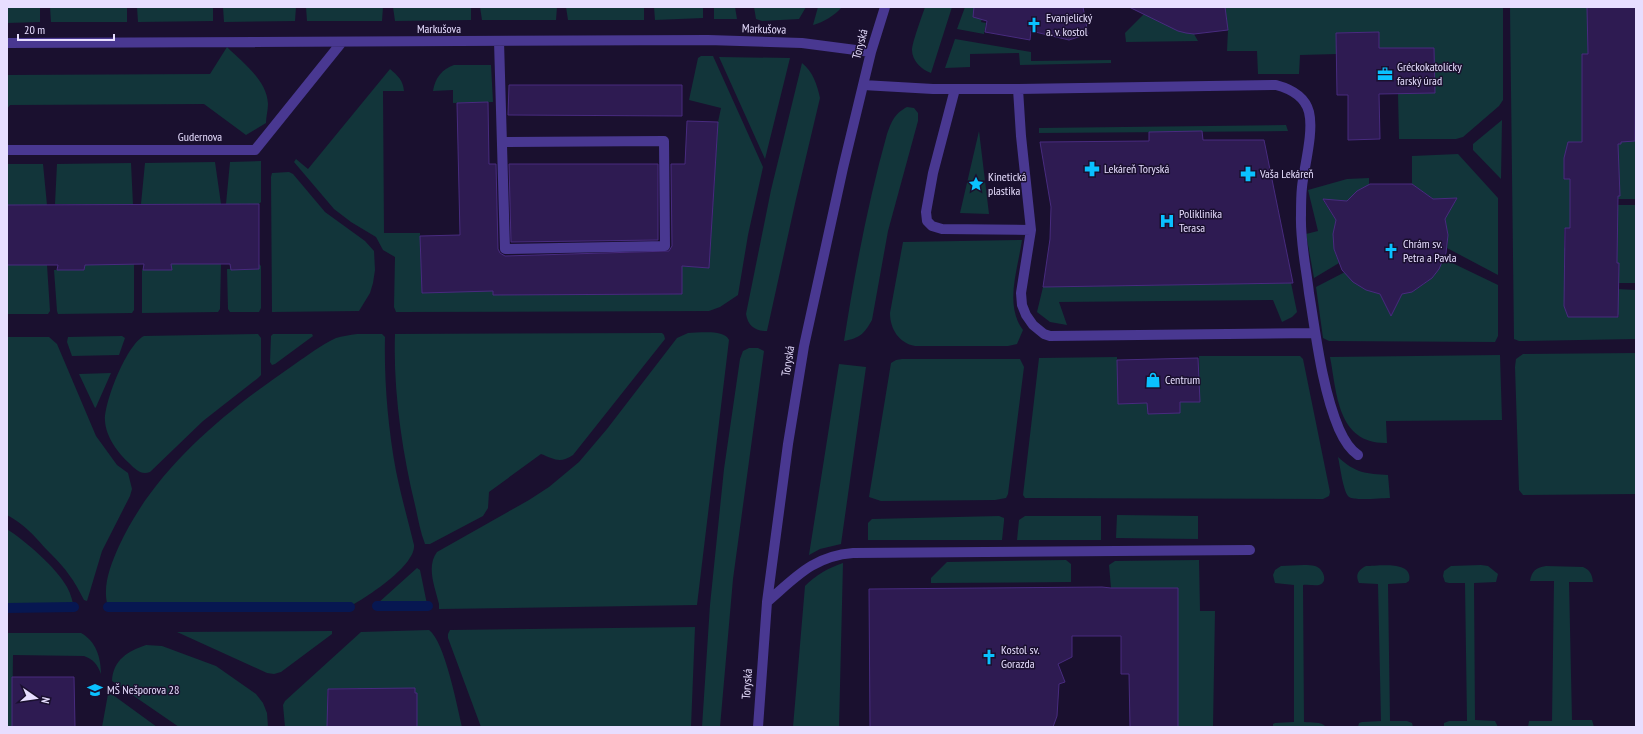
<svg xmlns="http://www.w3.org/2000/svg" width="1643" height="734" font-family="'PT Sans Narrow',sans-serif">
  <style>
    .green { fill: #12353a }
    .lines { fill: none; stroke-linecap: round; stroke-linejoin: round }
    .stream { stroke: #071751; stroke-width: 10 }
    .building { fill: #2e1b52; stroke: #482b7f }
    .minor { stroke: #493891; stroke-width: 10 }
    .labels { text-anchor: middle; stroke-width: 3; stroke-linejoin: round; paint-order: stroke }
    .poi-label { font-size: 12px; fill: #e7deff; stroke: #1a102f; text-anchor: start }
    .street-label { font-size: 12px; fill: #e7deff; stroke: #1a102f }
  </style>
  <rect width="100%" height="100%" fill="#1a102f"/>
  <path class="green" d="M7,7H40V22L7,23Z
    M50,7H127V22H51Z
    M137,7H213V21L138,22Z
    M223,7H296L295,21L224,22Z
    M306,7H383L382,21H307Z
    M393,7H471V20L395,21Z
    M480,7H557L556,20H482Z
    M566,7H644V20H568Z
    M654,7H703V18L655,20Z
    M714,7H735L737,19H714Z
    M754,7H806L799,19L762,21L756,19Z
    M818,7H842C834,16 824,22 813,25Z
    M925,7H952L931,73C922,70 912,61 912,50C912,43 922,16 925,7Z
    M965,7H986L981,22L986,23L984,34L957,29Z
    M1225,7H1503V100L1499,106L1463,137L1456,139H1399L1398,94L1435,93L1434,48H1379V32L1336,33L1337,54L1300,55L1299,74H1258L1257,51H1227L1228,30Z
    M1510,7H1587L1588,54L1582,55V74L1587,107H1582V126L1585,142H1568L1564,160V179H1570V228L1564,229V248L1569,247L1570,315H1567L1568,317H1619V315L1617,314V289L1636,290V339L1519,341L1514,339Z
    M1150,8C1163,21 1174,32 1194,34L1198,41L1126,42L1125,33Z
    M955,39L1031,52V61L1111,60V63L1020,65L1019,53L970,54V67L945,68Z
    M227,47C243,63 267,80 268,104C268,110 266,117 266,123L246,135L204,104L10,105L7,109V75L210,74Z
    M701,56H713L763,167L748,235L738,295L720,307L709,311L396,312L394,307L395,257L383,250L376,237L351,222L334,209L294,162L296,159L308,169L390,69C398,76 403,80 404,91H383L384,233H420L422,293L452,292L492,252L494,295L682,294V266L709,268L718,122L721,108L689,100L698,58Z
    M719,57L790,58L765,159Z
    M802,63C813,72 817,84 820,98L796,199L767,331C755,331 748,326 746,314L771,190Z
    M454,65H491L493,102L453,103V90L433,91C435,78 442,69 454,65Z
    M907,107L914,108L918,113V121L888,231L872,320C864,334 860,338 844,341C855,271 868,202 887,134C892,121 894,114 907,107Z
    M1502,120L1501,179L1473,150V144Z
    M1286,125L1288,131L1039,133V128Z
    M979,131L989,214L960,213Z
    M1636,141V199H1618V196H1620L1616,144L1621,142Z
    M1458,154L1498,198V275L1447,248L1448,235L1445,219L1457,198L1433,199L1412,184V156Z
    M261,161V202L259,204H226L230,162Z
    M215,162L221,204H141L145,163Z
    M131,163L133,205L55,204L57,164Z
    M7,164H43L47,205H7Z
    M289,172L293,174L325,212L365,241L374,251L375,270L373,283L370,293L359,311L272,312L271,177L272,173Z
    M1369,178V185L1357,191L1347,201L1323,200L1336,220L1334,249L1339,263L1314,278L1306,234L1318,231L1308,190L1347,179Z
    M1618,205H1636V283H1617L1619,281V263H1617Z
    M1022,240C1018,269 1004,305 1023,330L1017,344L1008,346H915C899,343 890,329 890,313L903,242Z
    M1444,259L1498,285V336L1495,342L1329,341L1323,338L1316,287L1345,272C1355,284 1365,290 1380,294L1391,316L1402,294C1422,289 1435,277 1444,259Z
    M134,264V310L132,313L58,314L57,311L54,270H84L85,265Z
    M171,264H221L220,309L218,312L142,313V270H171Z
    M259,264L261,266V308L259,312H230L228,309L227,269H258Z
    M7,265H47L50,311L48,314H7Z
    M1291,283L1297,312L1292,317L1282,322L1273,300L1059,302L1067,325L1050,322L1037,312L1043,287Z
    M662,333L664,335L665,339L573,455C560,464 554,459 541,454L489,492L488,508L483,516L430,544H425C420,531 418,518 415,505C402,451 393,389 395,334Z
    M688,333C699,333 724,329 729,340L697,605L439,609V604C435,587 426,567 437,552L529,500L549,487L579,462L607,429L677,338Z
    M258,334L261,338V375L258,378L203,421L150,472C141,475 136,470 129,463C118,453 106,437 105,421C104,402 127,344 144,336Z
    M273,334H312L313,336L275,364L272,365L270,362L271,336Z
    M357,334H382L385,337C384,381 388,427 396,471C401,496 408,520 414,545C416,566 363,600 345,609L109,610C101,589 110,566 119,546C155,468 225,412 295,364C308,355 321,345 336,338C342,336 350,335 357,334Z
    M122,336L125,338L119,355L72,356L67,342L68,337Z
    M7,337H49L57,344L96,436L117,465L128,473L132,489L130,496L102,551L87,601L84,600C74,580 66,569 51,554C35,538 29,527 7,515Z
    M749,348H758L764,351L733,579L720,727H702L710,605L724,469L740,359L743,351Z
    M1636,353V494L1523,495L1519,490L1515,367L1516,359L1523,354Z
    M1500,355L1502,420L1386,421L1387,443C1337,444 1337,393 1330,357Z
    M1199,356H1300L1303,359L1330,492L1329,496L1323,499L1025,498L1023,495L1039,358L1117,357L1118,404L1147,403L1180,413V402L1200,401Z
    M902,359H1020L1024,367L1008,494L1006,498L995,500L881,501L869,497L891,363L896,360Z
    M839,364L866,367L841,544L820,549L809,555Z
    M111,373L96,407L95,408L79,374Z
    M1338,457C1355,473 1367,474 1388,475L1390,498C1381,498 1355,501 1349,497C1343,492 1340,465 1338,457Z
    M1117,515L1198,516V539L1116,538Z
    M999,516L1004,518V521L1002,540H868V523L872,519Z
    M1025,516H1101V540H1017L1019,520Z
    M7,529C25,541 56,567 67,587C71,594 73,602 74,610L7,611Z
    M1066,560L1071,564V582L931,583V578L947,562Z
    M1199,560L1200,611H1215L1213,727H1178V588H1111L1109,565L1115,561Z
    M843,563L839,727H793L805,586C816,575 828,568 843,563Z
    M1481,565L1488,566L1498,574L1496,582L1474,583L1475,720L1495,721L1498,727H1444V723L1449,721H1467L1465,583H1449L1445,582L1443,576L1444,571L1451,566Z
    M1281,566C1292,566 1305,564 1315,566C1323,568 1329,582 1319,585C1314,586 1308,584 1303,585L1304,722C1311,723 1321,721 1326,727H1273V724L1275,723L1294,722V585L1275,583L1273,575L1275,570Z
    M1366,566C1378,566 1414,560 1409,581L1406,583L1388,584L1390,721H1407L1412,723L1413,727H1358L1359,723L1362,722L1381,721L1378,584L1359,583C1355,575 1358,570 1366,566Z
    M1546,566L1583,567C1590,570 1592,574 1593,582H1569L1572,720H1592L1594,727H1528L1529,721H1552L1554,581H1530C1532,571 1535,568 1546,566Z
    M417,568L420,570L428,609L376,608L377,604Z
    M695,627L691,727H481L448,638V634L450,630Z
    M429,630C445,642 457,706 462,727H417V693L358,694V688L328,689L327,695V727H285L283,705L285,701L361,632Z
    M332,631V634L281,672L274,674L267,673L177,632Z
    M7,633H81C96,641 101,658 101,674C97,664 94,660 84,656L13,655L12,727H7Z
    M146,645L162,646L216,666L256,694L263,703L267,713L268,727H179L112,681C113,660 128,651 146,645Z
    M108,694L113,695L157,727H102Z"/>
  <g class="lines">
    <path class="stream" d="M377,606H428
      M108,607H350
      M7,608L74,607"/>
  </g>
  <path class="building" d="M974,7H1083L1088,34L1069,40L1031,31L1030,40L985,32L987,21L973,17Z
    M1129,7H1225L1228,30L1194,34L1186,33L1178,31Z
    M1587,7H1636L1635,141L1621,142V144H1618L1620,196H1618L1617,263H1619L1618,317H1568L1564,306L1565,228H1570V179H1564V158L1568,142H1582V54H1588Z
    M1379,32V48H1434L1435,93L1379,94L1380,139L1348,140V95H1337L1336,33Z
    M509,85H682V116L508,115Z
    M488,102L489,164H496L498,249L500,253L505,256L669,251L672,246L671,164H685L687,121L718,122L709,268L682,266V294L493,295V291L422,293L420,236L460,235L457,103Z
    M1202,131L1203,140H1264L1293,283L1043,287L1050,239L1051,207L1040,142L1149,141V132Z
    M509,164H658V240L511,242Z
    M1370,184H1412L1433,199L1457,198L1445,219L1448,235L1446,253L1439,269L1432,278L1412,292L1402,294L1391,316L1380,294L1366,290L1353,282L1342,270L1334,249L1333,234L1336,220L1323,199L1347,201L1357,191Z
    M259,204V269L231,270L230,264H171L172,270H143L144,264L85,265L84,270H57L58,265H7V205Z
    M1198,358L1200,402H1180V413L1148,414L1147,403L1118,404L1117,360Z
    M1102,587L1111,588H1178V727H1130L1129,674H1121V636H1072V657L1058,664L1065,682L1059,684L1057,716L1053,727H870L869,589Z
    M12,677H74L75,727H12Z
    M415,688V693H417V727H327L328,689Z"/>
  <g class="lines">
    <path class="minor" d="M499,41L505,249L665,246L664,141L502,142
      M7,43L708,40L802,43L871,52
      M863,85L933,89H1018L1276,85C1291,89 1305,96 1309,112C1314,132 1304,167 1302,187C1301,196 1301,206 1301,215C1300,241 1306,267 1309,293C1316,335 1322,389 1339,429C1343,438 1349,449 1358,455
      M955,89L933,173L926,212L927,221L932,226L942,229L1031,230
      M1018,89L1021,136L1031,230L1021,293L1022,305L1026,315L1033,325L1044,334L1050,336L1315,333
      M7,150H255L342,42
      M767,602C795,578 813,556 853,553L1250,550
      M758,727L767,602L788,444L804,346L843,168L871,52L885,7"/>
  </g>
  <defs>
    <g id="church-bare" transform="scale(1.2)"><path d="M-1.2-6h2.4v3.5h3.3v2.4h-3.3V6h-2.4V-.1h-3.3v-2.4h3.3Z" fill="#0ac1ff" stroke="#1a102f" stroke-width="2.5" paint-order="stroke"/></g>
    <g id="office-bare" transform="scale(1.2)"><path d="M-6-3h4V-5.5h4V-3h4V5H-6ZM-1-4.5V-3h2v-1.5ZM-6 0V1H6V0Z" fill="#0ac1ff" stroke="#1a102f" stroke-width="2.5" paint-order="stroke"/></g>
    <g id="pharmacy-bare" transform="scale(1.2)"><path d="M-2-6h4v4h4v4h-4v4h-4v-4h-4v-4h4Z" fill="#0ac1ff" stroke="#1a102f" stroke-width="2.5" paint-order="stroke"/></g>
    <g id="sight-bare" transform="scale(1.2)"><path d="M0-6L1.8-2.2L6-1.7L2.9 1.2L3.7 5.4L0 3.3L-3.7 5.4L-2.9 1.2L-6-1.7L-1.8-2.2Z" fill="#0ac1ff" stroke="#1a102f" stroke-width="2.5" paint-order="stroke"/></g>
    <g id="hospital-bare" transform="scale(1.2)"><path d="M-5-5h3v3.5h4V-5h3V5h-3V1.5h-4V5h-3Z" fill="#0ac1ff" stroke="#1a102f" stroke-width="2.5" paint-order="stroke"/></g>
    <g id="shop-bare" transform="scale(1.2)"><path d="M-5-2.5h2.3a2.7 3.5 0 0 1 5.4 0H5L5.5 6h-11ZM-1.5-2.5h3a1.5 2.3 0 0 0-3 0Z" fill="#0ac1ff" stroke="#1a102f" stroke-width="2.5" paint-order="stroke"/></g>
    <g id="school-bare" transform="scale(1.2)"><path d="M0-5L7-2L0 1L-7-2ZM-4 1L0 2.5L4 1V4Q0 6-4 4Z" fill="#0ac1ff" stroke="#1a102f" stroke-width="2.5" paint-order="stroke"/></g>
  </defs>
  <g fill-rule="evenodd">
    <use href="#church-bare" x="1034" y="25"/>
    <use href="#office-bare" x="1385" y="74"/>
    <use href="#pharmacy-bare" x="1092" y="169"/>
    <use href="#pharmacy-bare" x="1248" y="174"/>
    <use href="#sight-bare" x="976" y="184"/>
    <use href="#hospital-bare" x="1167" y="221"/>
    <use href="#church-bare" x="1391" y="251"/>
    <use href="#shop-bare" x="1153" y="380"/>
    <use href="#church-bare" x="989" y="657"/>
    <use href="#school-bare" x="95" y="690"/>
  </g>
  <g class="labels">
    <g class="poi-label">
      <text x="1046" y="22">Evanjelický<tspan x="1046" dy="14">a. v. kostol</tspan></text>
      <text x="1397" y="71">Gréckokatolícky<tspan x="1397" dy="14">farský úrad</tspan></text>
      <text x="1104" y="173">Lekáreň Toryská</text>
      <text x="1260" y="178">Vaša Lekáreň</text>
      <text x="988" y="181">Kinetická<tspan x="988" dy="14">plastika</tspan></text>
      <text x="1179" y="218">Poliklinika<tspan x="1179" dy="14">Terasa</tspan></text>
      <text x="1403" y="248">Chrám sv.<tspan x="1403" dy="14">Petra a Pavla</tspan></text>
      <text x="1165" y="384">Centrum</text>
      <text x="1001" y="654">Kostol sv.<tspan x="1001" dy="14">Gorazda</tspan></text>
      <text x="107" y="694">MŠ Nešporova 28</text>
    </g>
    <g class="street-label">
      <text x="439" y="33">Markušova</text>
      <text transform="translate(764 29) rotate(2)" y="4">Markušova</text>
      <text transform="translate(860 44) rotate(-75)" y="4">Toryská</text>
      <text x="200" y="141">Gudernova</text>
      <text transform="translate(788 361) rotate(-81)" y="4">Toryská</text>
      <text transform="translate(747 684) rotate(-86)" y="4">Toryská</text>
    </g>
  </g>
  <rect width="1643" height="734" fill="none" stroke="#e7deff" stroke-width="16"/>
  <g transform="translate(36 698) rotate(103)" stroke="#1a102f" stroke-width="3" paint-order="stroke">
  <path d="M0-3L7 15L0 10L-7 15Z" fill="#e7deff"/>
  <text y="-6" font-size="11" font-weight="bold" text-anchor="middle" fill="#e7deff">N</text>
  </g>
  <path d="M18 34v6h96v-6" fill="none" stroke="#e7deff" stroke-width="2"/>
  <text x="24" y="34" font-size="12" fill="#e7deff" stroke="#1a102f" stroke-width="3" paint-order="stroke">20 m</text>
</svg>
